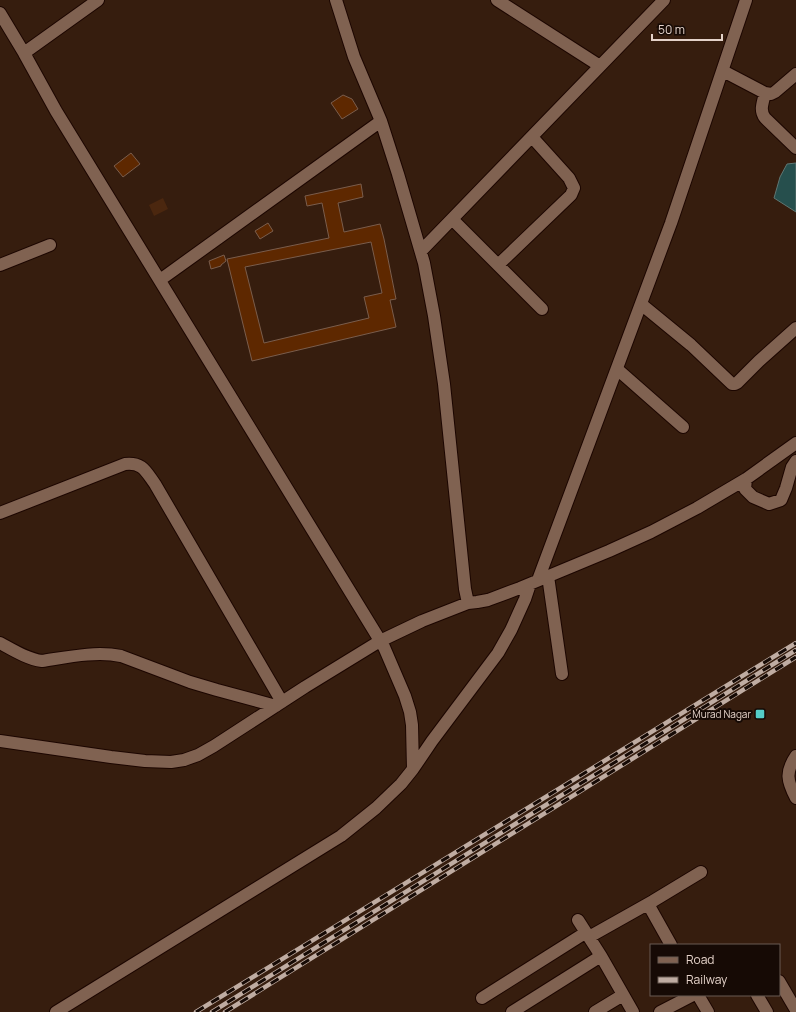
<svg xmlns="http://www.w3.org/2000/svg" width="796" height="1012" font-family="Manrope,sans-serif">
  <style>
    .green { fill: #4b270f }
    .water { fill: #264f4d; stroke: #5f7672 }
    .building { fill: #5e2800; stroke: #7a5d4c; fill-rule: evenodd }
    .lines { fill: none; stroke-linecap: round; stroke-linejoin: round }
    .minor-casing { stroke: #1c0600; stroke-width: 14 }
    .minor { stroke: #806251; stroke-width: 12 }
    .rail-casing { stroke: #bfaca2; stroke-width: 4.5 }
    .rail { stroke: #160a05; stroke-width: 3; stroke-dasharray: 9; stroke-linecap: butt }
    .poi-dot { fill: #54cdc8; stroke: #160a05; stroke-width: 1.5 }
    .labels { text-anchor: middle; stroke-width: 4; stroke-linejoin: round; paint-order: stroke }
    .poi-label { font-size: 10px; fill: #e4d2c9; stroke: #160a05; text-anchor: end }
  </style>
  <rect width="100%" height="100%" fill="#361d0e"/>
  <path class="green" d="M163,198L168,209L154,216L149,205Z"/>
  <path class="water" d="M796,163V212L774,198L780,177L787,164Z"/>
  <path class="building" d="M343,95L352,99L358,109L342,119L331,103Z
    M131,153L140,164L123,177L114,166Z
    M361,184L363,197L338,203L344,232L380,224L384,239L396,299L390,300L396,327L252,361L227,259L329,238L322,203L307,206L305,196ZM371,242L382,293L364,297L369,318L264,343L245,267Z
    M268,223L273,231L260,239L255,231Z
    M224,255L226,261L221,265V266L211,269L209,261Z"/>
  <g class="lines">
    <g class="minor-casing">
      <path id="minor" d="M336,0L354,57L381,121L398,174L424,263L434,316L444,384L465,589L468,603L477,602L488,600L520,588L609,551L651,532L697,508L746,479L796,443
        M497,0L600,66
        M0,13L24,53L56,111L384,647L405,696L410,712L412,725L413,769
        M24,53L98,0
        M723,71L765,93L771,94L775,92L796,74
        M765,93C763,103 759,110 765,118L796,148
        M452,219L542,309
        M421,251L664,0
        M0,265L50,245
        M498,265L571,195L574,188L569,178L532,137
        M160,280L381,121
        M641,304L691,345L732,384H735L737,383L759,361L796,328
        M617,369L683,427
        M746,479L745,489L753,497L769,504L781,500L786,488L792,467L796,461
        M0,513L125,464C143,462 146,472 155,484L282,702
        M548,576L562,674
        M538,580L671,223L746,0
        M0,643C13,650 27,659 42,661C68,657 96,651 121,656L190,682L217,690L276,706
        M0,741L111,757L145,761L171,762L184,760L198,755L214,746L305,687L380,641L422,621L468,603
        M796,756C785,772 787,781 796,798
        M648,904L671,945
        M578,920L601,956L633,1012
        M589,937L653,901L701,872
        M779,981L796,1010
        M698,995L708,1012
        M757,995L767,1012
        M482,998L585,933
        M56,1012L341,836L376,808L401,784L413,769L432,741L498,653L511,630L525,599L530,584
        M512,1012L601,956
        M595,1012L623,995
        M660,1012L693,995"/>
    </g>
    <use href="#minor" class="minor"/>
    <g class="rail-casing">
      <path id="rail" d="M196,1012L796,643
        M212,1012L796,650
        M225,1012L796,657"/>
    </g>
    <use href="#rail" class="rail"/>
  </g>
  <rect class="poi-dot" x="755" y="709" width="10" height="10" rx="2"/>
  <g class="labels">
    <g class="poi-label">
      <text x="751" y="718">Murad Nagar</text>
    </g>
  </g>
  <rect x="650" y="944" width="130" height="52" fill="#160a05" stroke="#685a53"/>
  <rect x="658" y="957" width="20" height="6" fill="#806251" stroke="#685a53"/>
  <text x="686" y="964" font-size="12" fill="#e4d2c9">Road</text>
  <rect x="658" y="977" width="20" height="6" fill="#bfaca2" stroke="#685a53"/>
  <text x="686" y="984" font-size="12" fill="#e4d2c9">Railway</text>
  <path d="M652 34v6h70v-6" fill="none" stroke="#e4d2c9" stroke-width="2"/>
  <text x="658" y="34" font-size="12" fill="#e4d2c9" stroke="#160a05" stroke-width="3" paint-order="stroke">50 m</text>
</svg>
